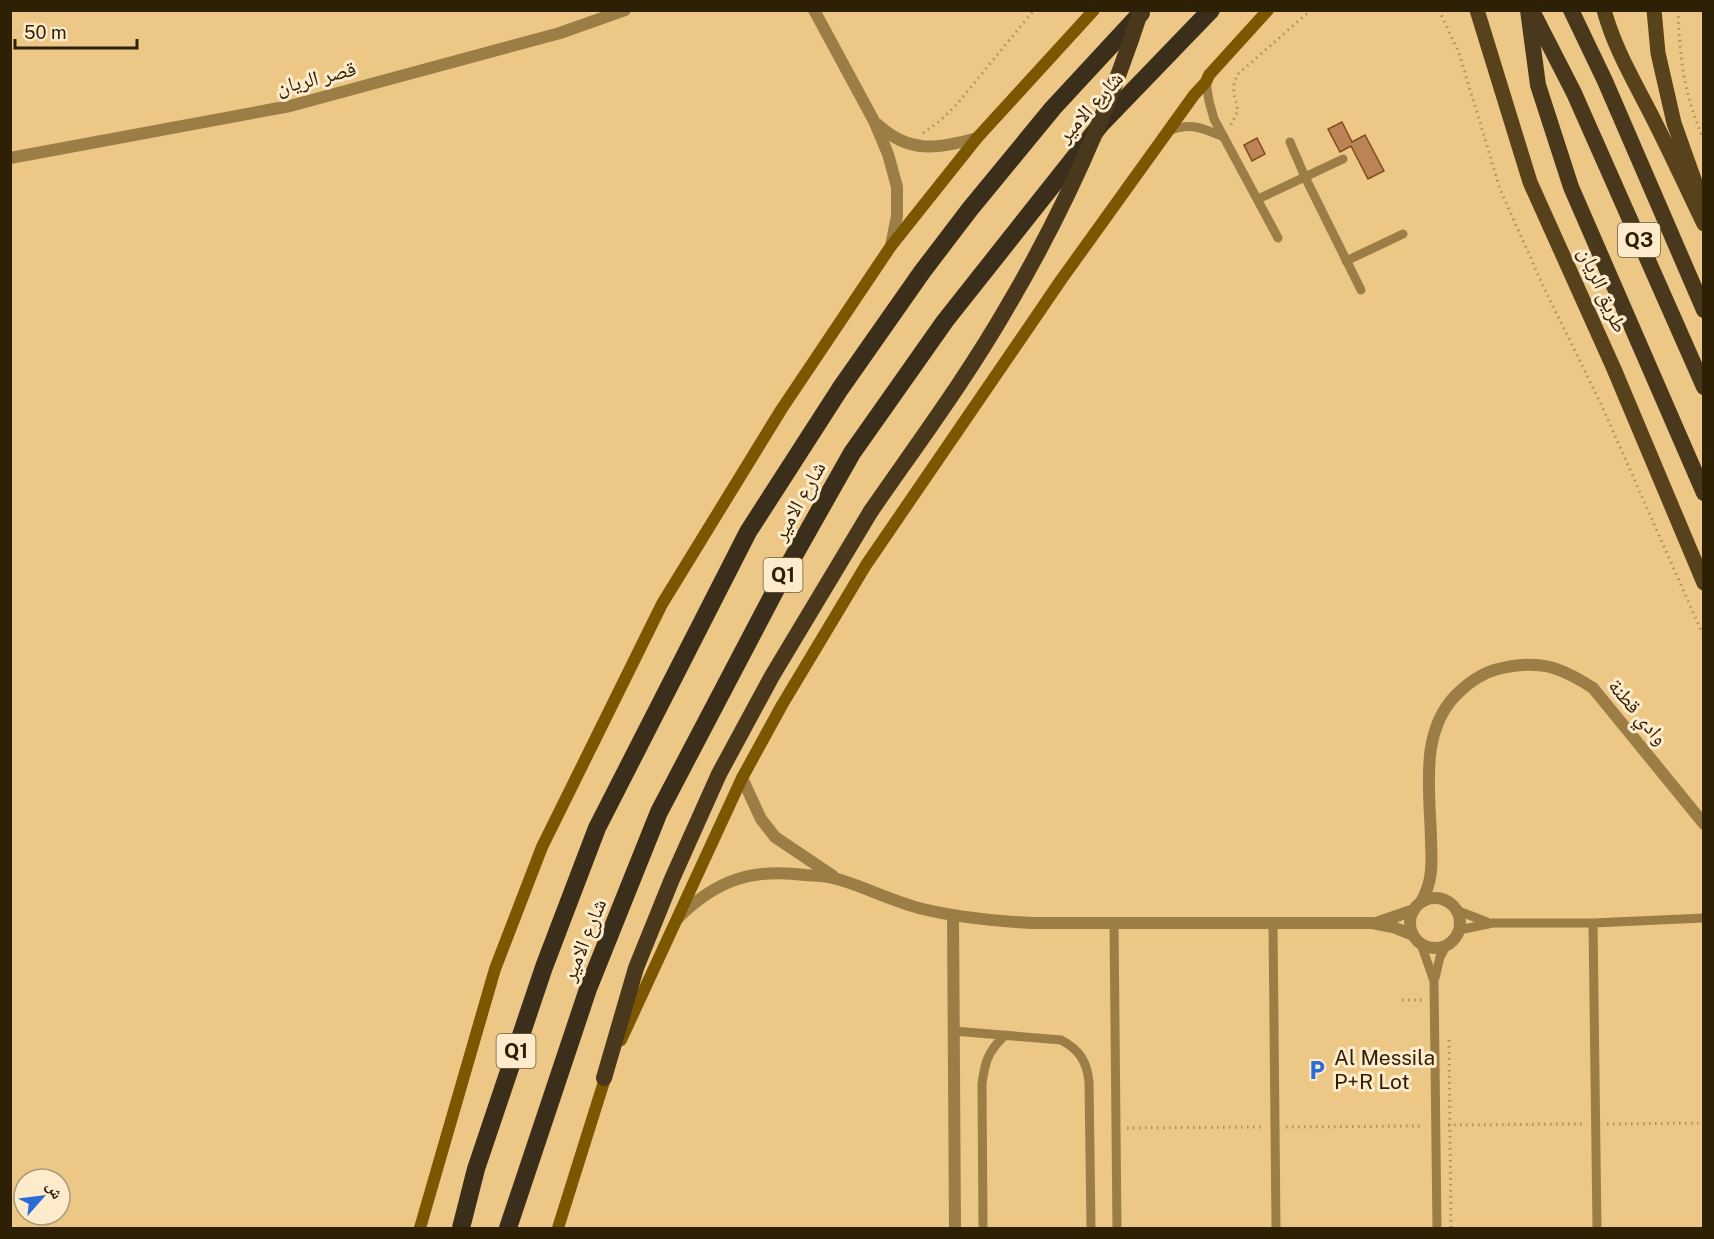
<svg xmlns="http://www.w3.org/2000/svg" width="1714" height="1239" font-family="'Public Sans','Noto Naskh Arabic',sans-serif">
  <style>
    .building { fill: #bc8456; stroke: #7f4c1c; stroke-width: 1.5 }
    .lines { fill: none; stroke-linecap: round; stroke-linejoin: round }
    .path { stroke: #ad905b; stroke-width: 3; stroke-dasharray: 1.5 4.5; stroke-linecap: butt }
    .service { stroke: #9c7d46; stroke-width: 9 }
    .minor { stroke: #9c7d46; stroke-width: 12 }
    .secondary { stroke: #7c5701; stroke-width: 12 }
    .primary { stroke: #57421b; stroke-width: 15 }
    .trunk { stroke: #49381b; stroke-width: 16 }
    .motorway { stroke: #3b2f1b; stroke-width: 18 }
    .trunk-bridge { stroke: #49381b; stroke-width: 16 }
    .labels { text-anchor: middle; stroke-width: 6; stroke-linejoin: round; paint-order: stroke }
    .shield { fill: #feebcb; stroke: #6c5d40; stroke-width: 1.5 }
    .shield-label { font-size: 20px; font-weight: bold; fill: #2e2005 }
    .street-label { font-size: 21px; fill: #2e2005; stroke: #feebcb }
    .poi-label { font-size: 21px; fill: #2e2005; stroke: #feebcb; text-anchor: start }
  </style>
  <rect width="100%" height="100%" fill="#ecc786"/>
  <path class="building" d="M1342,122L1352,142L1365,135L1384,171L1368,179L1351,146L1340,152L1328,129Z
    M1257,138L1265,154L1252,161L1244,145Z"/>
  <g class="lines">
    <path class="path" d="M1439,10L1459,53L1500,189L1544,288L1601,404L1704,637
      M1678,10C1680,62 1684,93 1704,141
      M1231,125L1238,111C1235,96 1230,88 1238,74L1311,10
      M923,133L940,121L957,104L1034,10
      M1402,1000H1422V1002
      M1449,1040L1451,1228
      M1607,1124L1704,1123
      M1448,1125L1585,1124
      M1286,1127L1423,1126
      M1127,1128L1264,1127"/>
    <path class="service" d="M1206,82L1209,101L1214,119L1278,238
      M1168,131C1193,122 1201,128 1224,137
      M1290,142L1305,177L1361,290
      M1258,199L1343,159
      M1346,261L1403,234
      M1456,910L1487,922
      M1114,923L1117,1228
      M1593,923L1597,1228
      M1273,924L1276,1228
      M1459,930L1493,923H1593L1704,918
      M1421,944L1434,981L1437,1228
      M1435,978L1440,957L1447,944
      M954,1031L1061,1040C1080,1050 1087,1062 1089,1082L1091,1228
      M983,1228L982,1084C985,1061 988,1052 1004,1036"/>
    <path class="minor" d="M814,10L874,121L888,154L897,187V216L891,246
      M877,124C909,154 938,149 977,138
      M10,158L290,106L560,33L625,10
      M742,778L761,819L775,837L833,876
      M1410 923a25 25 0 1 1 50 0a25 25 0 1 1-50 0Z
      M1421,902C1433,882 1432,863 1431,840C1430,791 1419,733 1456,695C1468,683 1481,673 1498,669C1538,659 1559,666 1593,688L1704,824
      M953,916L955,1228
      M678,918C716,880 752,868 805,875C816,876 827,876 837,879C866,887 893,902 923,909C959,918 995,921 1032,923H1372L1393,927L1413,935
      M1379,922L1414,910"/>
    <path class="secondary" d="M621,1040L742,778L782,705L866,565L1061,280L1194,95L1206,82L1209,75L1268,10
      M420,1228L495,969L542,847L662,604L781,410L891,246L977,138L1094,10
      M558,1228L607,1072"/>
    <path class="primary" d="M1477,10L1530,182L1614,369L1704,583
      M1604,10C1613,43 1628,70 1643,99C1665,140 1684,183 1704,224
      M1654,10L1658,53L1674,123L1701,199"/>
    <path class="trunk" d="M1528,10L1538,85L1571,187L1704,493
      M1571,10L1605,81L1704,310
      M1532,11L1574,93L1704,387
      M604,1078L636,968L672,879L719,774L772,676L871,511"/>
    <path class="motorway" d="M461,1228L476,1169L544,967L597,828L748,532L840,389L922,272L970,209L1053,108L1141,13
      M508,1228L588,989L659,812L787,568L852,453L945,321L1101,124L1211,10"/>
    <path class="trunk-bridge" d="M871,511C918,443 968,376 1009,304C1063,212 1108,112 1141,10"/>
  </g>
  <defs>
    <g id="parking-bare" transform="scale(1.62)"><path d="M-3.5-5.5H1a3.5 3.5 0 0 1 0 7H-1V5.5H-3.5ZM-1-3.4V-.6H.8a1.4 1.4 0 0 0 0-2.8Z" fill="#2a6bd8" stroke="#feebcb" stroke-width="2.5" paint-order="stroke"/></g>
  </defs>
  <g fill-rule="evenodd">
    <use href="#parking-bare" x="1317" y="1070"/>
  </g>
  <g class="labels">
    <g class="shield">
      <rect x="1618" y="223" width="42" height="34" rx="4.5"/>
      <rect x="763.5" y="558" width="39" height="34" rx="4.5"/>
      <rect x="496.5" y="1034" width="39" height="34" rx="4.5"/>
    </g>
    <g class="shield-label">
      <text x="1639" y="247">Q3</text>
      <text x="783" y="582">Q1</text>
      <text x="516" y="1058">Q1</text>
    </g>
    <g class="street-label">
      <text transform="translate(316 78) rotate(-14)" y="7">قصر الريان</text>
      <text transform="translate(1090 107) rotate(-48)" y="7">شارع الامير</text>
      <text transform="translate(1603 290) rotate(66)" y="7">طريق الريان</text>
      <text transform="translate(799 501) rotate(-61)" y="7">شارع الامير</text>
      <text transform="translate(1638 712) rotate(50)" y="7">وادي قطنة</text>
      <text transform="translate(584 940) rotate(-68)" y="7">شارع الامير</text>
    </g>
    <g class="poi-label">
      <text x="1334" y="1065">Al Messila<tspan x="1334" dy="24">P+R Lot</tspan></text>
    </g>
  </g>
  <rect width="1714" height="1239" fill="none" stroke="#2e2005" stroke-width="24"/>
  <g transform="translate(42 1197) rotate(62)"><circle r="28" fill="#feebcb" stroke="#ab9a7c" stroke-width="1.5"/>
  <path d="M0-4.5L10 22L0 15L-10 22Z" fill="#2a6bd8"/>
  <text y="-9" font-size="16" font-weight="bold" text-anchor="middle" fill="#2e2005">ش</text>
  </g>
  <path d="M15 39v9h122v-9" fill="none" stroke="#2e2005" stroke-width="3"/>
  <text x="24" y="39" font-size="18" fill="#2e2005" stroke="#feebcb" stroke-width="4.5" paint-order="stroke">50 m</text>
</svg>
